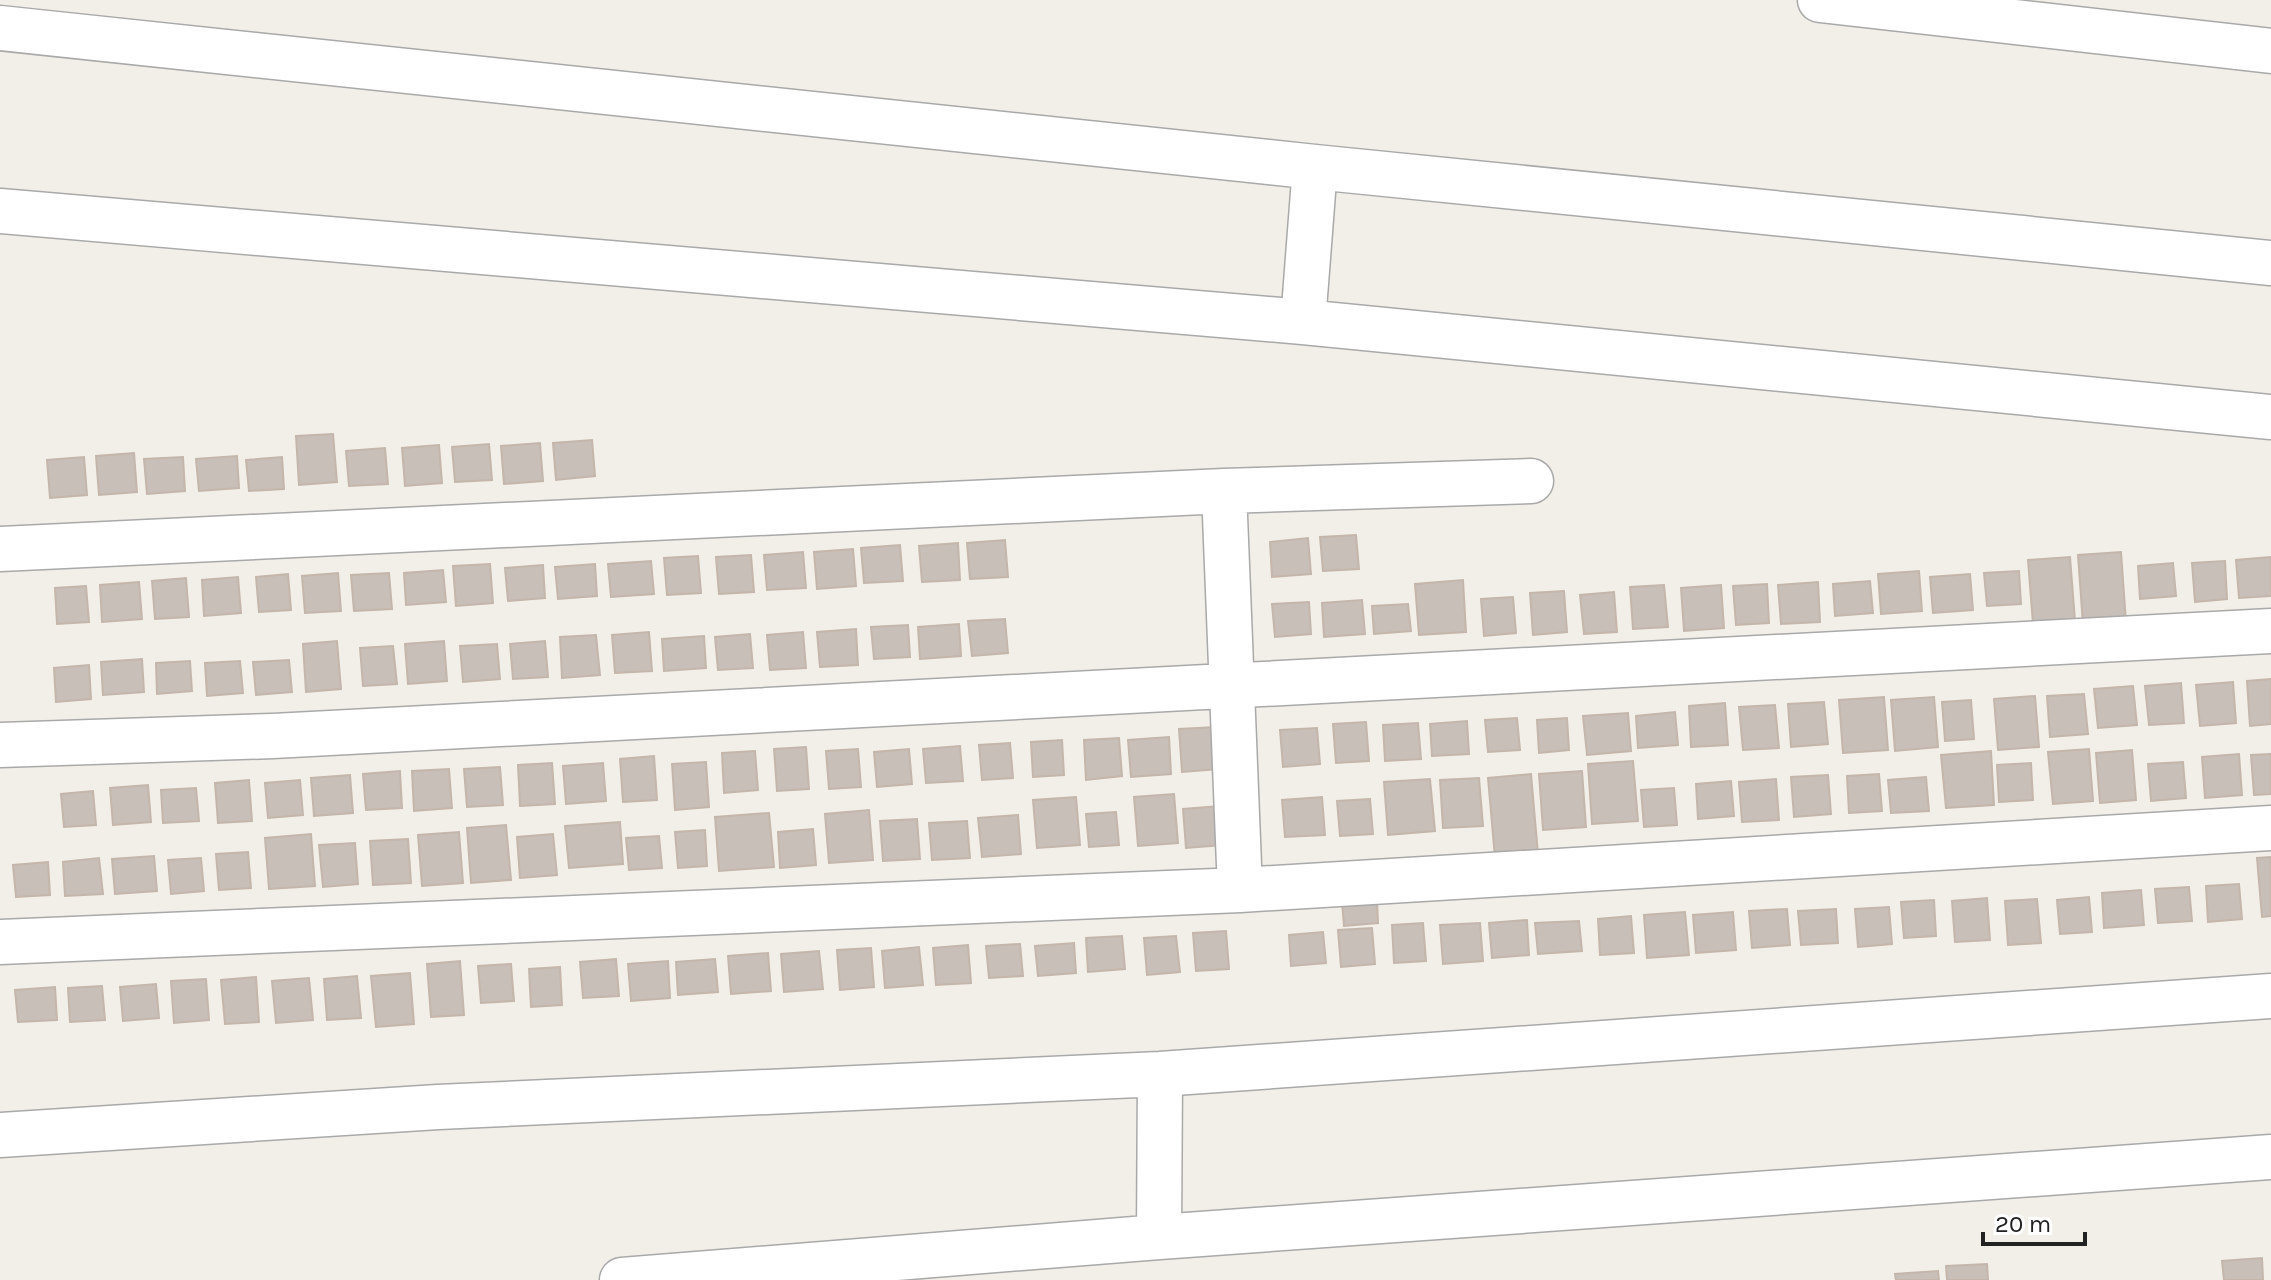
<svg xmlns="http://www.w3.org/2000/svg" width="2271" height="1280" font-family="Karla,sans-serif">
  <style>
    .building { fill: #c7bfb8; stroke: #c4b6ab; stroke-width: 2 }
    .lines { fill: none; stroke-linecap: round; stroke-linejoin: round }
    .minor-casing { stroke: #a9a9a9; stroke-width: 47 }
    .minor { stroke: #fff; stroke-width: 44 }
  </style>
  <rect width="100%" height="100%" fill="#f2efe9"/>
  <path class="building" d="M333,434L337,482L299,485L296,436Z
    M592,440L595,476L556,480L553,443Z
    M540,443L543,481L504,484L501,446Z
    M489,444L492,480L455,482L452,447Z
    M439,445L442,483L405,486L402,448Z
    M385,448L388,484L349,486L346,451Z
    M134,453L137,492L99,495L96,456Z
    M237,456L239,488L199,491L196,459Z
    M84,457L87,495L50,498L47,460Z
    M183,457L185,491L147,494L144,459Z
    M282,457L284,489L249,491L246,460Z
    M1356,535L1359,569L1323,571L1320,537Z
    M1308,538L1311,574L1272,577L1270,542Z
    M1005,540L1008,577L970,579L967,543Z
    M958,543L960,580L922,582L919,546Z
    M900,545L903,581L864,583L861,548Z
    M853,549L856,586L817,589L814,552Z
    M803,552L806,588L767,590L764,555Z
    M2121,552L2126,622L2083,625L2078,555Z
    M751,555L754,592L719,594L716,557Z
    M698,556L701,593L667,595L664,558Z
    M2070,557L2075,621L2033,624L2028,560Z
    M2271,557V596L2239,598L2236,560Z
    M651,561L654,594L611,597L608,564Z
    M2225,561L2227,599L2195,602L2192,563Z
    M2173,563L2176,596L2140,599L2138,566Z
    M490,564L493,603L456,606L453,566Z
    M595,564L597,596L558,599L555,567Z
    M543,565L545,598L508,601L505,568Z
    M443,570L446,602L406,605L404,573Z
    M1919,571L1922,611L1881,614L1878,574Z
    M2019,571L2021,604L1987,606L1984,573Z
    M338,573L341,611L305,613L302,576Z
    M389,573L392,609L354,611L351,575Z
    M288,574L291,610L259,612L256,577Z
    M1970,574L1973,610L1933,613L1930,577Z
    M238,577L241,613L204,616L202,580Z
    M186,578L189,617L155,619L152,581Z
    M1463,580L1466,632L1419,635L1415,584Z
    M1870,581L1873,613L1835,616L1833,584Z
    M139,582L142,619L102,622L100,585Z
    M1818,582L1820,622L1781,624L1778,585Z
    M1767,584L1769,623L1736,625L1733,586Z
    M1664,585L1668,627L1633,629L1630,587Z
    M1721,585L1724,628L1684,631L1681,588Z
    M86,586L89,622L57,624L55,588Z
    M1564,591L1567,632L1533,635L1530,593Z
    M1614,592L1617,632L1584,634L1580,595Z
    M1513,597L1516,633L1484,636L1481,599Z
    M1362,600L1365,634L1324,637L1322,603Z
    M1309,602L1311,634L1275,637L1272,604Z
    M1408,604L1411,631L1374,634L1372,606Z
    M1005,619L1008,653L972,656L968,621Z
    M959,624L961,656L920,659L918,627Z
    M908,625L910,657L874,659L871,627Z
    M856,629L858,665L820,667L817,632Z
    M649,632L652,671L615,673L612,635Z
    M803,632L806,668L770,670L767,635Z
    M750,634L753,668L718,670L715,637Z
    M596,635L600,675L562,678L560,637Z
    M704,636L706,668L664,671L662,639Z
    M337,641L341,689L306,692L303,644Z
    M444,641L447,681L408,684L405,644Z
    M545,641L548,677L513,679L510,644Z
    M497,644L500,679L463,682L460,646Z
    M393,646L397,684L363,686L360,648Z
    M142,659L144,692L103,695L101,662Z
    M289,660L292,692L256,695L253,662Z
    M190,661L192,691L157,694L156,663Z
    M240,661L243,693L207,696L205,663Z
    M89,665L91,699L56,702L54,668Z
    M2271,679V724L2250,726L2247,681Z
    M2233,682L2236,723L2200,726L2196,685Z
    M2181,683L2184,723L2149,725L2145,686Z
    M2133,686L2137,725L2098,728L2094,689Z
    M2084,694L2088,734L2050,737L2047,696Z
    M2035,696L2039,747L1998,750L1994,699Z
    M1884,697L1888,750L1843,753L1839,700Z
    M1934,697L1938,747L1895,751L1891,700Z
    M1971,700L1974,739L1945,741L1942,702Z
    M1824,702L1828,744L1791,747L1788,704Z
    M1725,703L1728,745L1691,747L1689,706Z
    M1775,705L1779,748L1743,750L1739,707Z
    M1675,712L1678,745L1638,748L1636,716Z
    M1628,713L1631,751L1587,755L1583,716Z
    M1517,718L1520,750L1488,752L1485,720Z
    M1567,718L1569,750L1539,753L1537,720Z
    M1467,721L1469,754L1432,756L1430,724Z
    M1366,722L1369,761L1336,763L1333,724Z
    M1418,723L1421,759L1385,761L1383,725Z
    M1216,727L1219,769L1182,772L1179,729Z
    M1317,728L1320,764L1283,767L1280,730Z
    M1169,737L1171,774L1131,777L1128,740Z
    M1119,738L1122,776L1086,780L1084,740Z
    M1062,740L1064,775L1033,777L1031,742Z
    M1010,743L1013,778L982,780L979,745Z
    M960,746L963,781L926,783L923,749Z
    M806,747L809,789L777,791L774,749Z
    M858,749L861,787L829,789L826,751Z
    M909,749L912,784L877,787L874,752Z
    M2089,749L2093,801L2053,804L2048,752Z
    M2132,750L2136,800L2100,803L2096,753Z
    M755,751L758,790L724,793L722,753Z
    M1991,751L1994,805L1946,808L1941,755Z
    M2239,754L2242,795L2205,798L2202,757Z
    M2271,754V794L2254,795L2251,755Z
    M654,756L657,800L623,802L620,759Z
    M1633,761L1638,821L1592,824L1588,764Z
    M706,762L709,807L675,810L672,764Z
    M2183,762L2186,798L2151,801L2148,764Z
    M552,763L555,804L520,806L518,765Z
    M603,763L606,801L566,804L563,766Z
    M2031,763L2033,800L1999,802L1997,765Z
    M500,767L503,805L467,807L464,769Z
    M449,769L452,808L414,811L412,771Z
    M400,771L402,808L366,810L363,774Z
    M1582,771L1586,827L1543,830L1539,774Z
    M1531,774L1538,854L1495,858L1488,778Z
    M1879,774L1882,811L1849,813L1847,776Z
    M350,775L353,813L314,816L311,778Z
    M1828,775L1831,814L1794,817L1791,777Z
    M1926,777L1929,811L1891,813L1888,780Z
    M1479,778L1483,826L1443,828L1440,780Z
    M1430,779L1435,831L1388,835L1384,782Z
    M1776,779L1779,820L1742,822L1739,782Z
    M249,780L252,821L218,823L215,783Z
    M300,780L303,815L268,818L265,783Z
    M1731,781L1734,816L1698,819L1696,784Z
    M148,785L151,822L113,825L110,788Z
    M196,788L199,821L163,823L161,790Z
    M1674,788L1677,825L1644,827L1641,790Z
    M93,791L96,825L64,827L61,794Z
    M1174,794L1178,843L1138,846L1134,797Z
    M1076,797L1080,845L1037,848L1033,800Z
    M1322,797L1325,835L1285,837L1282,800Z
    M1370,799L1373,834L1340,836L1337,801Z
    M1220,806L1223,845L1186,848L1183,809Z
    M869,810L873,860L829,863L825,814Z
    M1116,812L1119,845L1089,847L1086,814Z
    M769,813L774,867L719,871L715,817Z
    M1018,815L1021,854L982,857L978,818Z
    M917,819L920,859L883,861L880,821Z
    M967,821L970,858L932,860L929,823Z
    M620,822L623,864L569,868L565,826Z
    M506,825L511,880L471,883L467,828Z
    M813,829L816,865L780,868L778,832Z
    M705,830L707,866L678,868L675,832Z
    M459,832L463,883L422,886L418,835Z
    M311,834L315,886L269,889L265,838Z
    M553,834L557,875L520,878L517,837Z
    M659,836L662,868L629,870L626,838Z
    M408,839L411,883L373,885L370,841Z
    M355,843L358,884L323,887L319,845Z
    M248,852L251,888L219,890L216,854Z
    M154,856L157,891L115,894L112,859Z
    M2271,857V916L2262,917L2257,858Z
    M99,858L103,894L65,896L63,862Z
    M201,858L204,891L171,894L168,860Z
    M48,862L50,895L16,897L13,865Z
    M2239,884L2242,919L2208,922L2206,886Z
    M2189,887L2192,921L2158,923L2155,889Z
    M2141,890L2144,925L2104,928L2102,893Z
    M2089,897L2092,932L2060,934L2057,900Z
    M1987,898L1990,940L1955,942L1952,901Z
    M1377,899L1378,923L1344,926L1342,902Z
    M2037,899L2041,943L2008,945L2005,901Z
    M1934,900L1936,936L1904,938L1901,902Z
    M1889,907L1892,944L1858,947L1855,909Z
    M1787,909L1790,945L1752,948L1749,911Z
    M1836,909L1838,943L1801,945L1798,911Z
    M1685,912L1689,955L1647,958L1644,915Z
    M1733,912L1736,950L1696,953L1693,915Z
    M1631,916L1634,953L1600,955L1598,919Z
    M1527,920L1529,955L1492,958L1489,923Z
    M1579,921L1582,951L1538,954L1535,923Z
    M1423,923L1426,961L1394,963L1392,925Z
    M1480,923L1483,961L1443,964L1440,925Z
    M1372,928L1375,964L1341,967L1338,930Z
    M1226,931L1229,969L1196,971L1193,933Z
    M1323,932L1326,963L1291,966L1289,935Z
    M1122,936L1125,969L1088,972L1086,938Z
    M1176,936L1180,972L1147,975L1144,938Z
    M1074,943L1076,973L1038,976L1035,946Z
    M1020,944L1023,976L989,978L986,946Z
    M968,945L971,983L936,985L933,948Z
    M919,947L923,985L885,988L882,951Z
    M871,948L874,987L840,990L837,950Z
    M819,951L823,989L784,992L781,954Z
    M768,953L771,991L731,994L728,956Z
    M616,959L619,996L583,998L580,962Z
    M715,959L718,992L678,995L676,962Z
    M460,961L464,1015L431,1017L427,964Z
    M668,961L670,998L631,1001L628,964Z
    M511,964L514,1001L481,1003L478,966Z
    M560,967L562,1005L531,1007L529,969Z
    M410,973L414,1024L376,1027L371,976Z
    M357,976L361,1018L327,1020L324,979Z
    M256,977L259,1022L225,1024L221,980Z
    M309,978L313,1020L276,1023L272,981Z
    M206,979L209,1020L174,1023L171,981Z
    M156,984L159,1018L123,1021L120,987Z
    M102,986L105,1020L70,1022L68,988Z
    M55,987L57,1020L18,1022L15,990Z
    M2262,1258L2263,1280H2224L2222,1261Z
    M1987,1264L1988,1280H1947L1946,1266Z
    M1938,1271L1939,1280H1896L1895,1274Z"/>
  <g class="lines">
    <g class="minor-casing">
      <path id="minor" d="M1820,0L2271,51
        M0,28L1315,167L2271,263
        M0,211L1303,322L2271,417
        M1303,322L1315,167
        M1224,491L1240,890
        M0,549L1224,491L1531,481
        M0,745L273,736L2271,631
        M0,942L1240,890L2271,828
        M0,1135L438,1107L1160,1074L2271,996
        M1159,1237L1160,1074
        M622,1280L1159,1237L2271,1157"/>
    </g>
    <use href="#minor" class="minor"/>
  </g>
  <path d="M1983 1232v12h102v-12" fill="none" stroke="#222222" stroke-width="4"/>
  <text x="1995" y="1232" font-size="24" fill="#222222" stroke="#ffffff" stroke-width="6" paint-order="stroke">20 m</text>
</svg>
